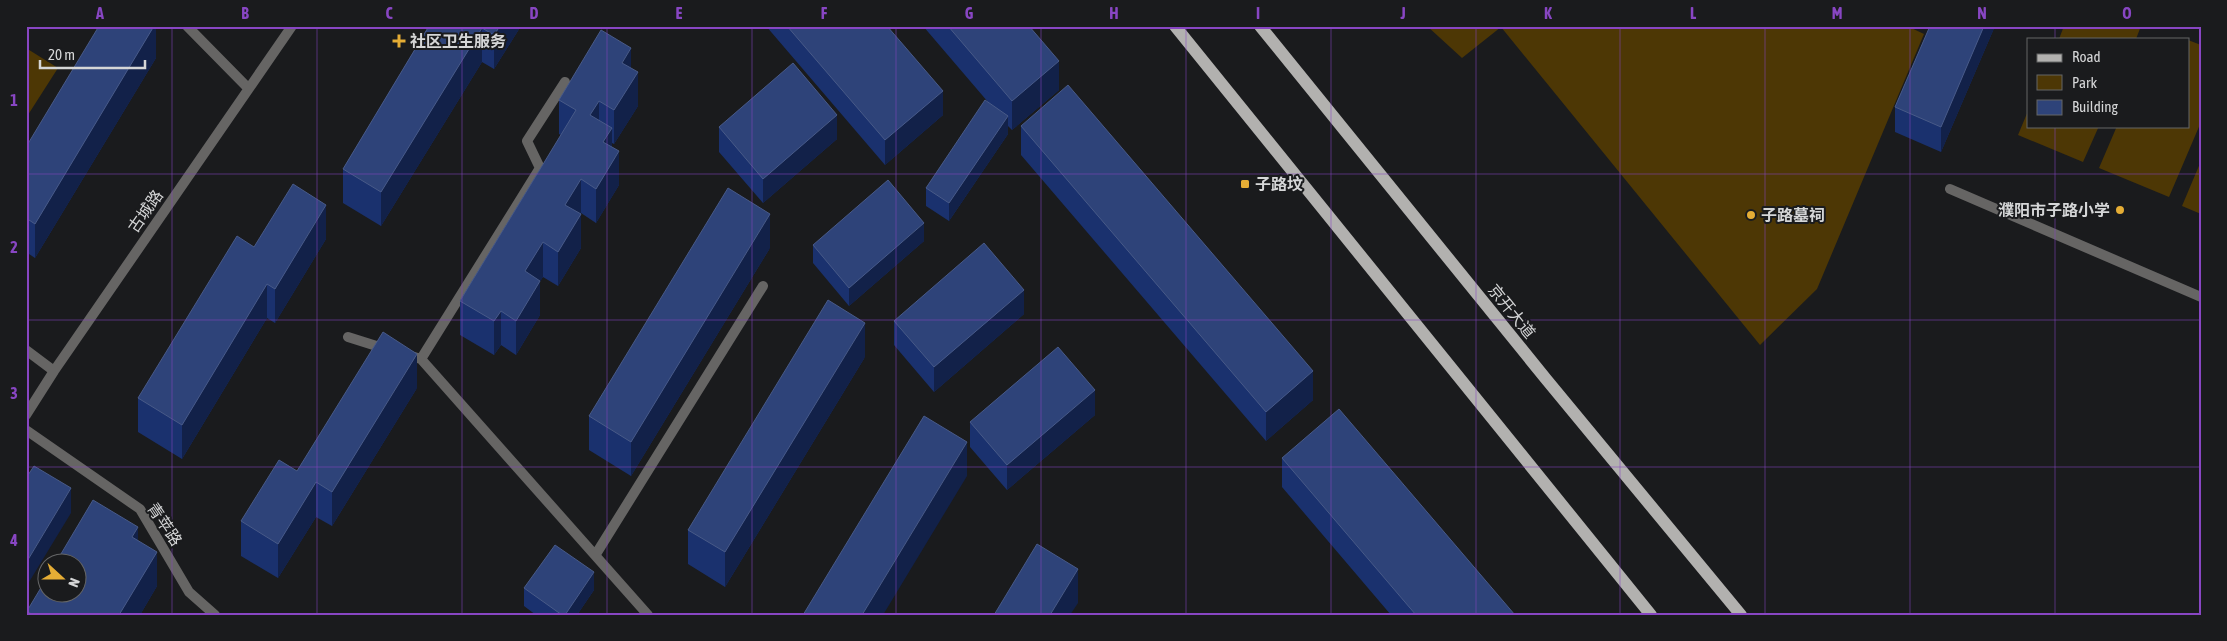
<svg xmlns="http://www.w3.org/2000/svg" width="2227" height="641" font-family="'Asap Condensed','Noto Sans SC',sans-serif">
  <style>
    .green { fill: #4d3705 }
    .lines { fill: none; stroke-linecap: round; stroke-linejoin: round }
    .minor { stroke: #666564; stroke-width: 10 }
    .primary { stroke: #b2b1af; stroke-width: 12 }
    .wall { fill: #1a316e }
    .shaded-wall { fill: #122149 }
    .building { fill: #2e4379; stroke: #485a88 }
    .grid { fill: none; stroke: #8846c3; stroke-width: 1; stroke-opacity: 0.55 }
    .poi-dot { fill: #e5ad35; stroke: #1a1b1d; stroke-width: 2 }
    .labels { text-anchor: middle; stroke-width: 4; stroke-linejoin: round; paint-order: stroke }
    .poi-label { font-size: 16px; font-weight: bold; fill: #d5d6d7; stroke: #1a1b1d; text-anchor: start }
    .street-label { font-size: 16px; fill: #d5d6d7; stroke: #1a1b1d }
    .neatline { fill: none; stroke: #8846c3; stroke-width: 2 }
    .grid-label { font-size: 16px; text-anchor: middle; font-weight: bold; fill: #8846c3 }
  </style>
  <rect width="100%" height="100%" fill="#1a1b1d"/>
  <path class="green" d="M1427,26H1907L1924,34L1817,289L1760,345L1501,27L1462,58Z
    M2064,26H2141L2136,39H2059Z
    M2188,40L2201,45V122L2169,197L2099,168L2117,126H2188Z
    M26,48L58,68L26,118Z
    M2028,111V126H2099L2083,162L2018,135Z
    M2201,161V214L2182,206Z"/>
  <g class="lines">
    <path class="minor" d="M187,26L248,88
      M1950,189L2201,297
      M348,337L386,349
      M26,350L54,371
      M404,354L421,359L648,615
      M421,359L540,168L527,141L565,82
      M26,415L54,371L292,26
      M26,430L140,509L189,592L215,615
      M596,554L763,286"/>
    <path class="primary" d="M1175,26L1651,615
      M1260,26L1546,379L1741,615"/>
  </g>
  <path class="wall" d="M156,26V58L35,258L26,252V147Z
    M429,26H521L494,69L482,62L381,226L343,203V169Z
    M766,26H887L943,115L885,165Z
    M923,26H1029L1059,90L1012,130L1008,126V134L949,221L926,206V188L988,102Z
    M1930,26H1995L1941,152L1895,132V107Z
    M631,68L638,106L614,144L612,143V147L619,185L596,223L581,213V248L558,286L543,277L540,281V315L516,355L501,345L494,355L460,335V301L561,135L559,134V100Z
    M1021,126L1313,400L1266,441L1021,155Z
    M719,127L837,139L763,203L719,152Z
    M326,239L275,323L267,318L182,459L138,432V398L254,247Z
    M924,241L849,306L813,263V245Z
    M770,248L631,476L589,450V416Z
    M1024,314L934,392L894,345V321Z
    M865,357L725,587L688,564V530Z
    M417,388L332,526L316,517L278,578L241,556V521L297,471Z
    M1095,415L1007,490L970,447V422Z
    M1282,458L1515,615H1391L1282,487Z
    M138,540L157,586L140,615H27V611Z
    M524,588L594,590L577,615H536L524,606Z"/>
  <path class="shaded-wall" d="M154,26H156V58L35,258V224Z
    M500,26H521L494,69V35Z
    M1984,26H1995L1941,152V127Z
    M482,28V62L381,226V192Z
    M631,48V82L638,72V106L614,144V110L622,63Z
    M1059,61V90L1012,130V101Z
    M943,91V115L885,165V140Z
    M599,101V135L590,115Z
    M837,115V139L763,203V179Z
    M1008,116V134L949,221V203Z
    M612,128V162L603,142Z
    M619,151V185L596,223V189Z
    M581,179V213L565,239V205Z
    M326,205V239L275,323V289Z
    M581,214V248L558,286V252Z
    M770,214V248L631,476V442Z
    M924,223V241L849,306V288Z
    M543,242V277L525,305V271Z
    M540,281V315L516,355V321Z
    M267,284V318L182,459V425Z
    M1024,290V314L934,392V367Z
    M501,311V345L494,355V321Z
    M865,323V357L725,587V552Z
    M417,354V388L332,526V492Z
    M1313,371V400L1266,441V412Z
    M1095,390V415L1007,490V465Z
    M967,442V476L883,615H862Z
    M316,482V517L278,578V544Z
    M71,488V513L26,587V563Z
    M138,527V561L132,537Z
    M157,552V586L140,615H119Z
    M1078,569V603L1070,615H1050Z
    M594,572V590L577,615H565Z"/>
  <path class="building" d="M99,26H154L35,224L26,218V147Z
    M429,26H500L494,35L482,28L381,192L343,169Z
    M787,26H887L943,91L885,140Z
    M948,26H1029L1059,61L1012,101Z
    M1930,26H1984L1941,127L1895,107Z
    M601,30L631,48L622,63L638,72L614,110L599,101L590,115L612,128L603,142L619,151L596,189L581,179L565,205L581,214L558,252L543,242L525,271L540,281L516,321L501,311L494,321L460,301L576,110L559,100Z
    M793,63L837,115L763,179L719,127Z
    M1068,85L1313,371L1266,412L1021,126Z
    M985,100L1008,116L949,203L926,188Z
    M888,180L924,223L849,288L813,245Z
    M293,184L326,205L275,289L267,284L182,425L138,398L237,236L254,247Z
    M728,188L770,214L631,442L589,416Z
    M984,243L1024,290L934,367L894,321Z
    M828,300L865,323L725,552L688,530Z
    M383,332L417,354L332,492L316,482L278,544L241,521L279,460L297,471Z
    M1058,347L1095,390L1007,465L970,422Z
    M1339,409L1515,615H1416L1282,458Z
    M924,416L967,442L862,615H803Z
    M34,466L71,488L26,563V478Z
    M93,500L138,527L132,537L157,552L119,615H33L27,611L48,576V594H78V564H55Z
    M1037,544L1078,569L1050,615H994Z
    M555,545L594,572L565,615H562L524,588Z"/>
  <path class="grid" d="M172,26V615M317,26V615M462,26V615M607,26V615M752,26V615M896,26V615M1041,26V615M1186,26V615M1331,26V615M1476,26V615M1620,26V615M1765,26V615M1910,26V615M2055,26V39M2055,126V615M26,174H2201M26,320H2201M26,467H2201"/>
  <g class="poi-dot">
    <path d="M396.5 33.5h5v5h5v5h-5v5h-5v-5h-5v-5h5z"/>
    <rect x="1240" y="179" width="10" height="10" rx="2.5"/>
    <circle cx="2120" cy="210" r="5"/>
    <circle cx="1751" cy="215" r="5"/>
  </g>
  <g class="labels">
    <g class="poi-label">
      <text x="410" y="47">社区卫生服务</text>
      <text x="1255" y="190">子路坟</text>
      <text x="2110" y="216" text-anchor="end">濮阳市子路小学</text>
      <text x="1761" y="221">子路墓祠</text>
    </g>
    <g class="street-label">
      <text transform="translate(145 211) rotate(-55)" y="6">古城路</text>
      <text transform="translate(1512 311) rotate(51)" y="6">京开大道</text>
      <text transform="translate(165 524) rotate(56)" y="6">青苹路</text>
    </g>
  </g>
  <rect width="2227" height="641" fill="none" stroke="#1a1b1d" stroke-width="55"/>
  <rect x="2027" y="38" width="162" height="90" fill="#1a1b1d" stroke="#656667"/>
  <rect x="2037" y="54" width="25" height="8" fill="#b2b1af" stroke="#656667"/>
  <text x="2072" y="62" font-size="15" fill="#d5d6d7">Road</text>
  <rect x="2037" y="75" width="25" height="15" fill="#4d3705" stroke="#656667"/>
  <text x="2072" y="88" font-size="15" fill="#d5d6d7">Park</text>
  <rect x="2037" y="100" width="25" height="15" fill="#2e4379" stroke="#656667"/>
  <text x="2072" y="112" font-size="15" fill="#d5d6d7">Building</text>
  <g transform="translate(62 578) rotate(111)"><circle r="24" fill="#1a1b1d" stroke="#656667"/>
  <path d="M0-4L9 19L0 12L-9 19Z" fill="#e5ad35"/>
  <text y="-8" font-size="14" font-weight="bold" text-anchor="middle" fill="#d5d6d7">N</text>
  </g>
  <path d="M40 60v8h105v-8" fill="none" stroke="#d5d6d7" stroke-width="2.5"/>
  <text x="48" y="60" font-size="15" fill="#d5d6d7" stroke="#1a1b1d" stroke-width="4" paint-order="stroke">20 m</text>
  <rect x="28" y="28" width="2172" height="586" class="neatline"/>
  <g class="grid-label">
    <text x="100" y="19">A</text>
    <text x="245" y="19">B</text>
    <text x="389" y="19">C</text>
    <text x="534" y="19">D</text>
    <text x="679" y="19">E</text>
    <text x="824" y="19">F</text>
    <text x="969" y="19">G</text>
    <text x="1114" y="19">H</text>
    <text x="1258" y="19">I</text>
    <text x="1403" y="19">J</text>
    <text x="1548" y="19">K</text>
    <text x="1693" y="19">L</text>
    <text x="1837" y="19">M</text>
    <text x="1982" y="19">N</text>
    <text x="2127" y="19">O</text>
    <text x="14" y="106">1</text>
    <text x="14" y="253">2</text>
    <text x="14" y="399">3</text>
    <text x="14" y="546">4</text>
  </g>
</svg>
